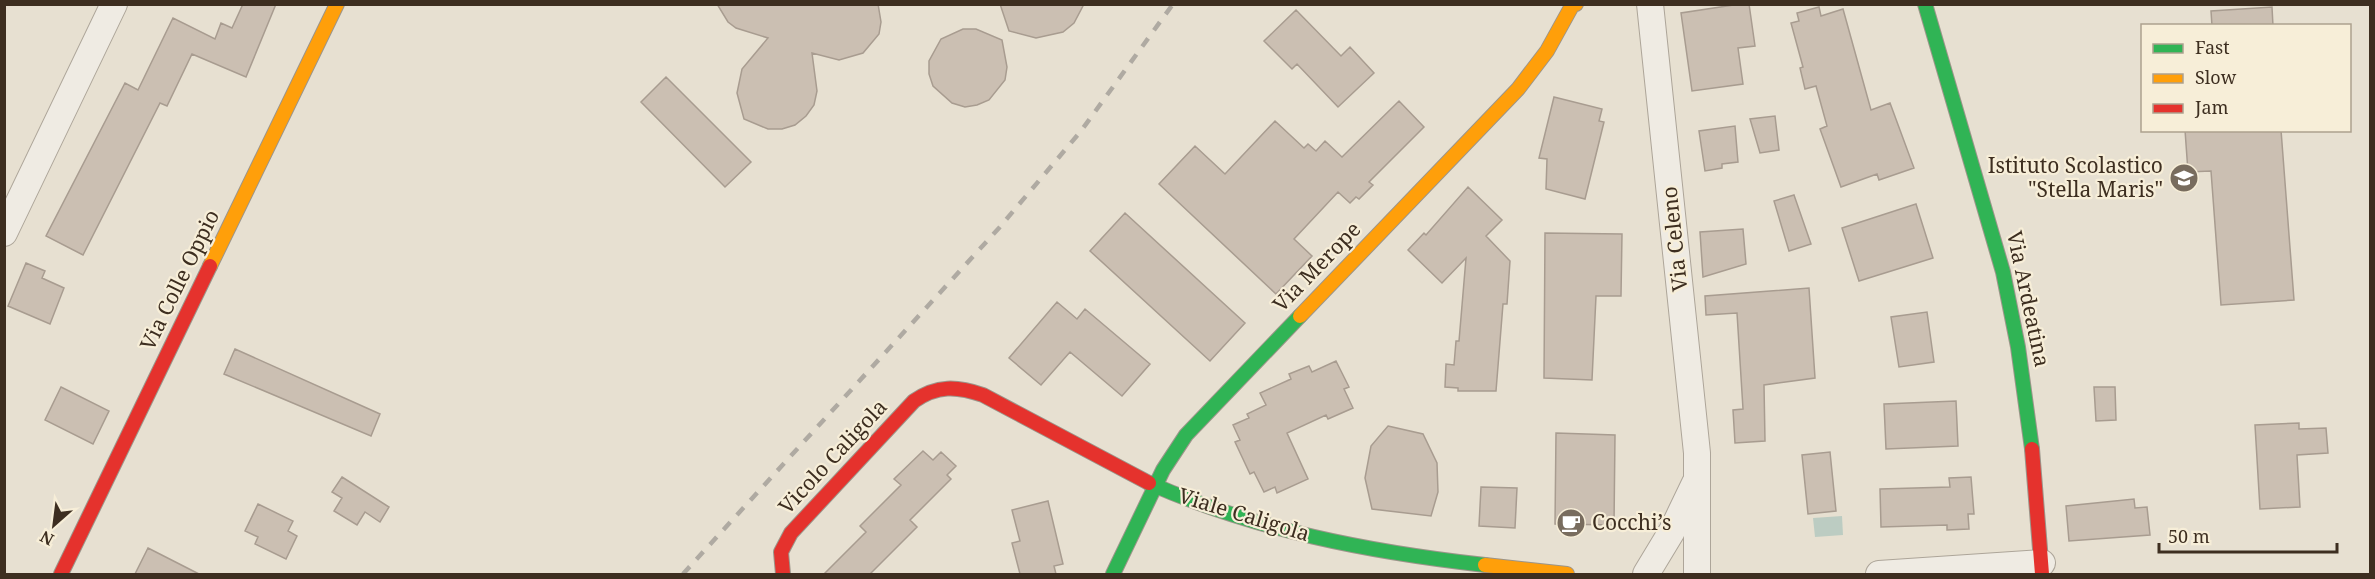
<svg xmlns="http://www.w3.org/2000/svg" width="2375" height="579" font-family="'Noto Serif',serif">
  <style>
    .water { fill: #bcccc2 }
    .building { fill: #cbbfb2; stroke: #a89c90; stroke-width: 1.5 }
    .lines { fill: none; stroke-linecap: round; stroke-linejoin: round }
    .street-casing { stroke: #ada599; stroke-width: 28 }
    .fast-casing { stroke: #9c958a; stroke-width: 16 }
    .slow-casing { stroke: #9c958a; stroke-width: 16 }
    .jam-casing { stroke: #9c958a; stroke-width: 16 }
    .street { stroke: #efebe3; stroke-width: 26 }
    .fast { stroke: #30b455; stroke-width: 14 }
    .slow { stroke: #ff9f0a; stroke-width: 14 }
    .jam { stroke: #e5322d; stroke-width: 14 }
    .rail { stroke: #afaaa2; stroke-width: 4.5; stroke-dasharray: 10 10; stroke-linecap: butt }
    .labels { text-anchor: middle; stroke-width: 4.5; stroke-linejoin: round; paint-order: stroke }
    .poi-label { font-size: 21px; fill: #3d2e20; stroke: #f7eed8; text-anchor: end }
    .street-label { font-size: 21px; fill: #3d2e20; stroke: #f7eed8 }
  </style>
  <rect width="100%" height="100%" fill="#e7e0d1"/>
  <path class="water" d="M1842,516L1843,535L1815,537L1813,518Z"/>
  <path class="building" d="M243,4H276L246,77L192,54L167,106L160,103L83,255L46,236L125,83L138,90L173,18L215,39L221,23L232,28Z
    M717,4H878L881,22L879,34L863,53L839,60L812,53L817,91L814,105L806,116L795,125L782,129H768L744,119L737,93L742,69L768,38L736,28L728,22Z
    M1000,4H1084L1074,23L1063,32L1036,38L1009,31Z
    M1740,4H1749L1755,46L1738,48L1743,84L1692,91L1681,13Z
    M1819,7L1821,16L1843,9L1871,110L1890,103L1914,168L1879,180L1877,174L1841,187L1820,129L1827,126L1816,86L1805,89L1800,68L1803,67L1791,23L1799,21L1797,13Z
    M2272,7L2273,26H2212L2211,11Z
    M1296,10L1341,56L1350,47L1374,73L1338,107L1297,64L1292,69L1264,41Z
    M963,29H976L1002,40L1007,67L1005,80L989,100L977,105L965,107L952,103L933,86L929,74V61L941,39Z
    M666,77L751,162L725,187L641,102Z
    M1554,97L1602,109L1599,121L1604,122L1585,199L1546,189L1547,159L1539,158Z
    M1399,101L1424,127L1369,182L1373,185L1359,199L1356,197L1350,203L1338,192L1294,239L1312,256L1276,294L1159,184L1195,146L1225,174L1275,121L1304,148L1308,144L1316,151L1325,141L1342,157Z
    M1775,116L1779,150L1760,153L1750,119Z
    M1735,126L1738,162L1722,164V168L1705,171L1699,131Z
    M2185,130H2281L2294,300L2221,305L2211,171L2188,172Z
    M1468,187L1502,220L1486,236L1510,261L1507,304H1503L1496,391H1458V388L1445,387L1446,364L1454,365L1456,341H1459L1466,258L1442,283L1408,250L1424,233L1426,235Z
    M1794,195L1811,244L1789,251L1774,201Z
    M1916,204L1933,258L1859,281L1842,228Z
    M1125,213L1245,323L1210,361L1090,251Z
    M1743,229L1746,264L1703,277L1700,232Z
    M1545,233L1622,234L1621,296H1596L1592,380L1544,378Z
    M26,263L45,271L42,278L64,288L50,324L8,306Z
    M1809,288L1815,378L1764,385L1765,441L1735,443L1733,410L1743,409L1737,313L1706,315L1705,296Z
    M1057,302L1077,319L1085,309L1150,364L1122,396L1070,352L1041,385L1009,358Z
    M1927,312L1934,362L1899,367L1891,317Z
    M235,349L380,414L371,436L224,374Z
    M1336,361L1349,387L1344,389L1353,408L1328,419L1326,415L1287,433L1308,479L1277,493L1275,487L1264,492L1254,472L1250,474L1235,442L1240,440L1233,425L1249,418L1247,414L1266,405L1260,393L1291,379L1289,374L1309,366L1312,372Z
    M61,387L109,411L93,444L45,420Z
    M2094,387H2115L2116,420L2096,421Z
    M1956,401L1958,446L1886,449L1884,404Z
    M2299,423V429L2326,428L2328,453L2297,455L2300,507L2260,509L2255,425Z
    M1388,426L1423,434L1437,463L1438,492L1431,516L1372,509L1365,478L1371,446Z
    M1556,433L1615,435L1614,525L1555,524Z
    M923,451L933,460L941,452L956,466L947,475L951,479L910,520L917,527L870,574H824L866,532L860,526L901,485L894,479Z
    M1830,452L1836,511L1808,514L1802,455Z
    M342,477L389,507L380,522L365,512L357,525L334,511L342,498L332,492Z
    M1971,477L1974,514H1968L1969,529L1947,530V525L1881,527L1880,489L1950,487L1949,478Z
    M1481,487L1517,488L1515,528L1479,526Z
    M2134,499L2135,508L2147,507L2150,535L2069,541L2066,506Z
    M1048,501L1063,564L1054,566L1056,574H1020L1012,543L1020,541L1012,510Z
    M258,504L293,521L288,531L297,536L286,559L255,544L258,537L245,531Z
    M148,548L199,574H135Z"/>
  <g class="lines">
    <g class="street-casing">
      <path id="street" d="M1650,4L1697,453V574
        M4,233L114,4
        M1646,574L1672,531L1695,483
        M1879,574L2042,563"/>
    </g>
    <g class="fast-casing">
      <path id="fast" d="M1925,4L2003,272L2018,347L2032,449
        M1149,483C1255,530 1369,552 1485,565
        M1113,574L1163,470L1186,435L1300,316"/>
    </g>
    <g class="slow-casing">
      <path id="slow" d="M210,266L337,4
        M1300,316L1518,89L1547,51L1573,4H1576
        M1485,565L1567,574"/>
    </g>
    <g class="jam-casing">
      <path id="jam" d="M2032,449L2042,574
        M61,574L210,266
        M783,574L781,552L791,533L914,401C937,385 957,386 983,395L1149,483"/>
    </g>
    <use href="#street" class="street"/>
    <use href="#fast" class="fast"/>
    <use href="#slow" class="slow"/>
    <use href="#jam" class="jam"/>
    <path class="rail" d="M683,574L999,228L1081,131L1173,4"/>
  </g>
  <defs>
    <g id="school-disc" transform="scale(1.5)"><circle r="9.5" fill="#786c5e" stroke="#f7eed8"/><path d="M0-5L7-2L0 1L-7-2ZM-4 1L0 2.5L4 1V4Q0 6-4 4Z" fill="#fff"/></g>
    <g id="cafe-disc" transform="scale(1.5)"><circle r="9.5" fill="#786c5e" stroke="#f7eed8"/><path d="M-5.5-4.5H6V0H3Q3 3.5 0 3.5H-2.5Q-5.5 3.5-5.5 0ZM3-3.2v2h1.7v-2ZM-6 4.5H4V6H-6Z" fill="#fff"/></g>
  </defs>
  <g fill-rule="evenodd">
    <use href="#school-disc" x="2184" y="178"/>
    <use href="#cafe-disc" x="1571" y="523"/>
  </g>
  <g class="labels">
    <g class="poi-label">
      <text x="2163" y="173">Istituto Scolastico<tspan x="2163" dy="24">"Stella Maris"</tspan></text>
      <text x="1592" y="530" text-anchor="start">Cocchi’s</text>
    </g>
    <g class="street-label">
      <text transform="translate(1675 239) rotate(-96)" y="7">Via Celeno</text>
      <text transform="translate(1317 267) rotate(-46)" y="7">Via Merope</text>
      <text transform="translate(180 280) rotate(-64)" y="7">Via Colle Oppio</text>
      <text transform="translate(2028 299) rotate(78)" y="7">Via Ardeatina</text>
      <text transform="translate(833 457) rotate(-47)" y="7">Vicolo Caligola</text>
      <text transform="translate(1244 515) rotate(17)" y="7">Viale Caligola</text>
    </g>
  </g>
  <rect width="2375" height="579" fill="none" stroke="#3d2e20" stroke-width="12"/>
  <rect x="2141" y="24" width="210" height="108" fill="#f7eed8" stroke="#ada18e" stroke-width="1.5"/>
  <rect x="2153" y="44" width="30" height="9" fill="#30b455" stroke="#ada18e" stroke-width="1.5"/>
  <text x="2195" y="54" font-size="18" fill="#3d2e20">Fast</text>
  <rect x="2153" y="74" width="30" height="9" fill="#ff9f0a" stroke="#ada18e" stroke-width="1.5"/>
  <text x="2195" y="84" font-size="18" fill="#3d2e20">Slow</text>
  <rect x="2153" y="104" width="30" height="9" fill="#e5322d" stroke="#ada18e" stroke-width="1.5"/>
  <text x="2195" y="114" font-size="18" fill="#3d2e20">Jam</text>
  <g transform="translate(54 525) rotate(208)" stroke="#f7eed8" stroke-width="4.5" paint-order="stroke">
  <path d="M0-4.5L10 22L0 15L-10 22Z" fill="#3d2e20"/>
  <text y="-9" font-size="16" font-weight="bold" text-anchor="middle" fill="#3d2e20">N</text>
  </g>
  <path d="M2159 543v9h178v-9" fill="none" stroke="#3d2e20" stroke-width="3"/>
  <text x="2168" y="543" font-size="18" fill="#3d2e20" stroke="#f7eed8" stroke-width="4.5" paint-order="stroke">50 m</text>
</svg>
